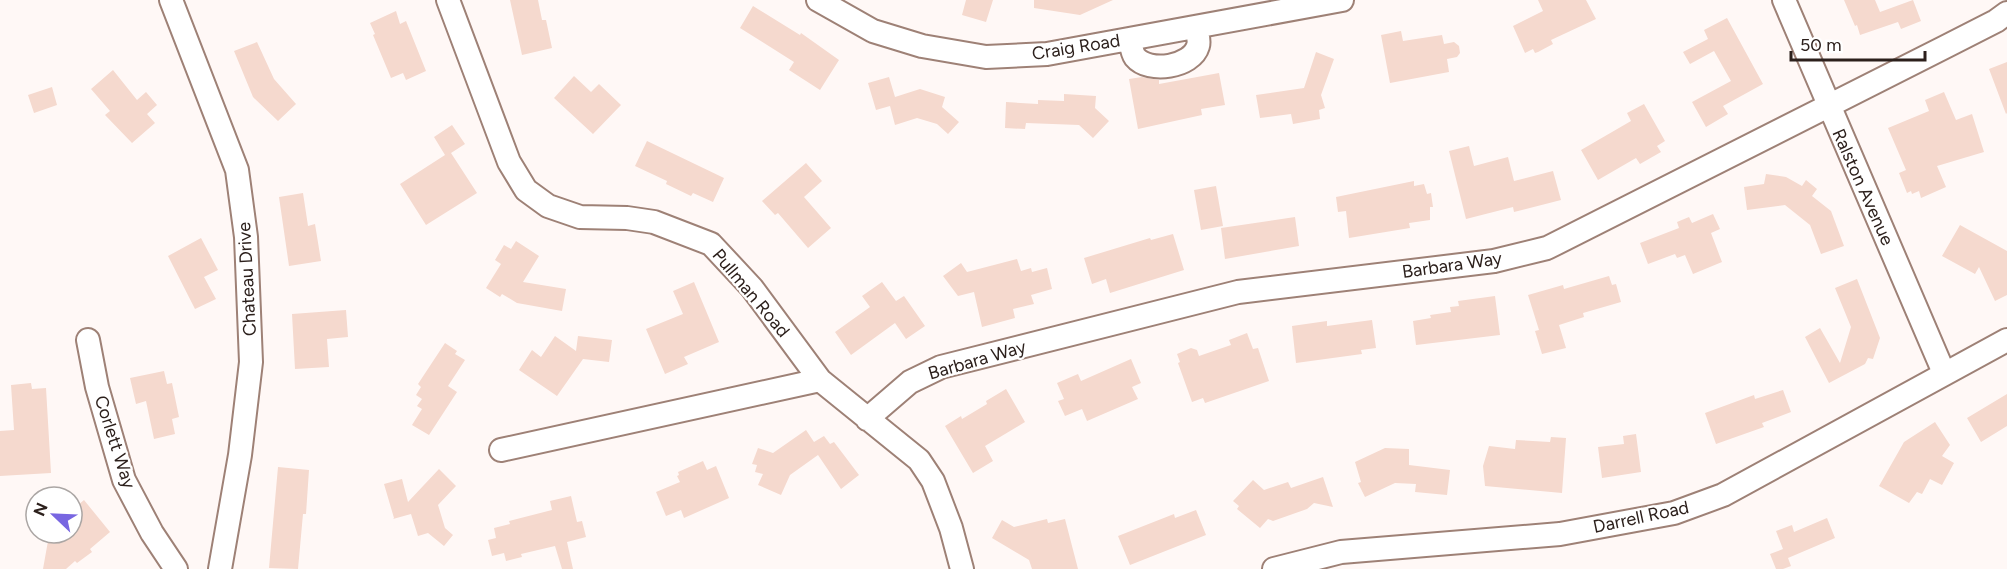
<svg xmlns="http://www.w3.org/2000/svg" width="2007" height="569" font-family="Figtree,sans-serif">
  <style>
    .building { fill: #f5d9ce }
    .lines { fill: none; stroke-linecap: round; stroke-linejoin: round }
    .minor-casing { stroke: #9e8176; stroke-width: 26 }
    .minor { stroke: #fff; stroke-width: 22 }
    .labels { text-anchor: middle; stroke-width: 4.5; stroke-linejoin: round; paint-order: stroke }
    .street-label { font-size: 18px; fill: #2c201c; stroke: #fff }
  </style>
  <rect width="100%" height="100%" fill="#fff8f6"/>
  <path class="building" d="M510,0H538L542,20H546L552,48L522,55Z
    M966,0H993L986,22L962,15Z
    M1034,0H1113L1080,15L1034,8Z
    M1538,0H1586L1596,19L1551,40L1553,44L1538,52L1535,53L1533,49L1525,53L1513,26L1543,11Z
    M1844,0H1875L1880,12L1913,0L1921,21L1901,29L1898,22L1860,35L1857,25L1855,26Z
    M753,6L800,35L801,33L839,60L820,90L789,70L794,62L740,28Z
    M396,11L400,24L406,21L426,71L406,80L403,73L391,78L373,35L375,34L370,23Z
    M1727,18L1763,84L1723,106L1728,114L1706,127L1692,102L1731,81L1714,51L1690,64L1683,52L1708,39L1704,30Z
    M1401,31L1403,41L1442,35L1444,44L1454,42L1459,46L1460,53L1457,57L1447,59L1449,72L1390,83L1381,35Z
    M257,42L274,79L296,104L278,121L253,97L234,51Z
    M1316,52L1334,59L1321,95L1325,108L1319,110L1320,119L1293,124L1291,114L1260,118L1256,95L1304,88Z
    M2007,62V113L2006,114L1989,69Z
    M113,70L137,100L146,92L157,105L147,114L155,123L132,143L105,115L110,111L91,89Z
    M1219,73L1225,105L1201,109L1202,115L1138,129L1129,79L1142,77L1159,80V84Z
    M574,76L591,92L599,84L621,105L593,134L554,98Z
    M889,77L895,97L920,89L945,97L942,107L959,122L948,134L937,124L917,118L895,125L890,106L876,110L868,83Z
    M52,87L57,105L34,113L28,95Z
    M1944,92L1956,120L1972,114L1984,152L1937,166L1946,187L1921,198L1919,191L1912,194L1911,191L1907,193L1899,173L1906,170L1888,128L1929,111L1925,100Z
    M1064,94L1096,96L1095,108L1109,121L1093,138L1079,125L1026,123L1025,129L1005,128L1006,102L1038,104V100L1064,101Z
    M1644,104L1665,141L1657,146L1661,152L1640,164L1636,158L1598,180L1581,150L1631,121L1627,113Z
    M452,125L465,144L451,153L477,193L426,225L400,184L445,155L434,137Z
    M647,141L724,178L713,202L693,193L691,196L666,184L667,181L635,166Z
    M1469,146L1474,166L1508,157L1514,181L1553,171L1561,200L1514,212L1513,207L1466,219L1449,151Z
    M806,163L822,181L804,197L831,228L808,248L778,213L775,215L762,201Z
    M1766,174L1786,177L1802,186L1806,180L1817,189L1812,196L1831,211L1844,246L1821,254L1810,225L1785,205L1747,210L1744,187L1764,184Z
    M1414,181V186L1424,184L1427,194L1431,193L1433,207H1430V220L1409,223L1410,228L1349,238L1346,211L1338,212L1336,197Z
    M1216,186L1223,226L1201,230L1194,190Z
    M303,193L308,226L315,224L321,261L289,266L279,197Z
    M1713,214L1720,229L1711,233L1722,262L1693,274L1685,255L1677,258L1675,254L1648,264L1640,243L1679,228L1677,222L1689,217L1692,223Z
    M1295,217L1299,246L1225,259L1221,228Z
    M1960,225L2007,251V295L1995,301L1979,267L1975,274L1942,256Z
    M1173,234L1184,270L1110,293L1106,279L1092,284L1084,258L1150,238L1151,240Z
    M201,238L218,270L204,277L216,299L195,309L168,256Z
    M516,241L539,256L523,282L566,289L562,311L517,303L502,294L500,297L486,288L501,264L495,260L504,245L511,249Z
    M1017,259L1021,271L1031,268L1032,272L1047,268L1052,289L1031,295L1034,304L1013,309L1015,318L982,327L974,292L958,296L943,276L961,263L967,272Z
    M1609,276L1612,285L1616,284L1621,302L1583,313L1584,317L1559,325L1566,348L1542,354L1535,331L1539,330L1528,295L1563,285L1564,289Z
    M1857,279L1880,338L1873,359L1868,358L1865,364L1829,383L1805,337L1820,328L1840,363L1851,327L1835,288Z
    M694,282L719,342L684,357L688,364L665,374L646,329L683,314L673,291Z
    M882,282L896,301L904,296L925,326L906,339L895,323L851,355L835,332L870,307L862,296Z
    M1495,296L1500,335L1416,345L1413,321L1431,318L1430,315L1451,312L1450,307L1459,306L1458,301Z
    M346,310L348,337L327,339L329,367L295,369L292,314Z
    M1372,320L1376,348L1361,350L1362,354L1296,363L1292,326L1327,321V326Z
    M1247,333L1253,349L1258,348L1269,381L1205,403L1203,398L1192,402L1178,363L1180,362L1177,354L1191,348L1197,350L1199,356L1231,345L1229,340Z
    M555,336L576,351L578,336L612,340L609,362L583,359L557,396L519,370L532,350L541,357Z
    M445,343L457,351L455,354L465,360L448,386L457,392L429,435L412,425L422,409L417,406L422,399L416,395L421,387L418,384Z
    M1131,359L1141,383L1132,387L1138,399L1087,421L1082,409L1065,416L1058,401L1064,399L1057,383L1078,374L1081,381Z
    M164,371L167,384L172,383L179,417L172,419L175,434L154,439L146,401L136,404L130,378Z
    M31,383L32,389L46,388L51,473L0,476V431L14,430L11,385Z
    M1006,389L1025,422L985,446L993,461L973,473L945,426L961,416L962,419L987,404L986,401Z
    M1783,390L1791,412L1762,423L1764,427L1716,444L1705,413L1754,395L1755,399Z
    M2007,394V426L1981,442L1967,418Z
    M1935,422L1950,445L1942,456L1954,463L1942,485L1930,479L1922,494L1917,492L1909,503L1879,486L1904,442Z
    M806,430L814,442L824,436L830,444L834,442L859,475L841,489L818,455L790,475L781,495L758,485L763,474L755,472L757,465L752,464L758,448L773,453Z
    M1636,434L1641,472L1602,478L1598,447L1624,444L1623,436Z
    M1551,437L1566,438L1562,493L1485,486L1483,466L1489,446L1515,449L1516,440L1550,442Z
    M1385,448L1409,449V465L1450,470L1447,495L1415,492L1416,484L1395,483L1365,497L1358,483L1361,482L1355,462Z
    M703,461L707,470L716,466L729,498L684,518L681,510L666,516L656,492L680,482L677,476L679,475L678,472Z
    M278,467L309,470L306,514H303L298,569L269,568Z
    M439,469L456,486L438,505L445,528L453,535L444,546L428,533L418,536L411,514L393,519L394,518L384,484L402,479L408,502Z
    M1323,477L1333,507L1314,503L1307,509L1273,521L1268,519L1260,528L1237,509L1239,506L1233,501L1253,480L1264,490L1288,482L1291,488Z
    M571,496L577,522L582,521L586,537L567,542L573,569H562L555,546L521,554L522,557L506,561L504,553L492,556L488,540L496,538L494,528L510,524L509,521L552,510L550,501Z
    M84,500L110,532L90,549L92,552L77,563L75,561L66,569H43L48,541L58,533H72V510Z
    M1196,510L1206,535L1130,565L1118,536L1174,514L1175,518Z
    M1827,518L1835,538L1788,558L1791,566L1783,569H1776L1770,554L1783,549L1776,531L1792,525L1794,532Z
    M1047,519L1048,523L1065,519L1078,569H1032L1029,560L992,538L1002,520L1014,527Z"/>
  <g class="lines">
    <g class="minor-casing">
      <path id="minor" d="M171,0L237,170L246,237L251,362L240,455L220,569
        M448,0L509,162L526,190L548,206L580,217L627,218L654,222L711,244L752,288L820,380L919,460L933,481L951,528L962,569
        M818,0L873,31L922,46L986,57L1047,54L1342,0
        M1784,0L1944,373
        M1130,39C1131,45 1132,53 1135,57C1149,74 1192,67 1198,46C1200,40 1197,33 1196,27
        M88,340L97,387L124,480L152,533L176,569
        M867,419L910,382L941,367L1238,292L1494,261L1547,248L1945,47L1996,21L2007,13
        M501,450L820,380
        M1274,569L1341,552L1560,534L1674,513L1723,495L2007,340"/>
    </g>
    <use href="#minor" class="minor"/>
  </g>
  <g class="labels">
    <g class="street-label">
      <text transform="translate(1076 47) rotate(-9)" y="6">Craig Road</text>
      <text transform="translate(1863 187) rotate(66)" y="6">Ralston Avenue</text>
      <text transform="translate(1452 265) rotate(-8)" y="6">Barbara Way</text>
      <text transform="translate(247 279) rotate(-93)" y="6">Chateau Drive</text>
      <text transform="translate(751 293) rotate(50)" y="6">Pullman Road</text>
      <text transform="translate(977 360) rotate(-16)" y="6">Barbara Way</text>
      <text transform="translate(115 442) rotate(72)" y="6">Corlett Way</text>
      <text transform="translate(1641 517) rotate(-12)" y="6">Darrell Road</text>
    </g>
  </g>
  <g transform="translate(54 515) rotate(293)"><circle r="28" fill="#ffffff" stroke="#aba6a4" stroke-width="1.5"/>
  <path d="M0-4.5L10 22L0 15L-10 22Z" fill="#7866e1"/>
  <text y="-9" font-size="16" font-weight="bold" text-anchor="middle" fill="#2c201c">N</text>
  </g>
  <path d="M1791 51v9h134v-9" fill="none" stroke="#2c201c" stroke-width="3"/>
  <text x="1800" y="51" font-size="18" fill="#2c201c" stroke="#ffffff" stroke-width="4.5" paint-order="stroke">50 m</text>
</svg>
